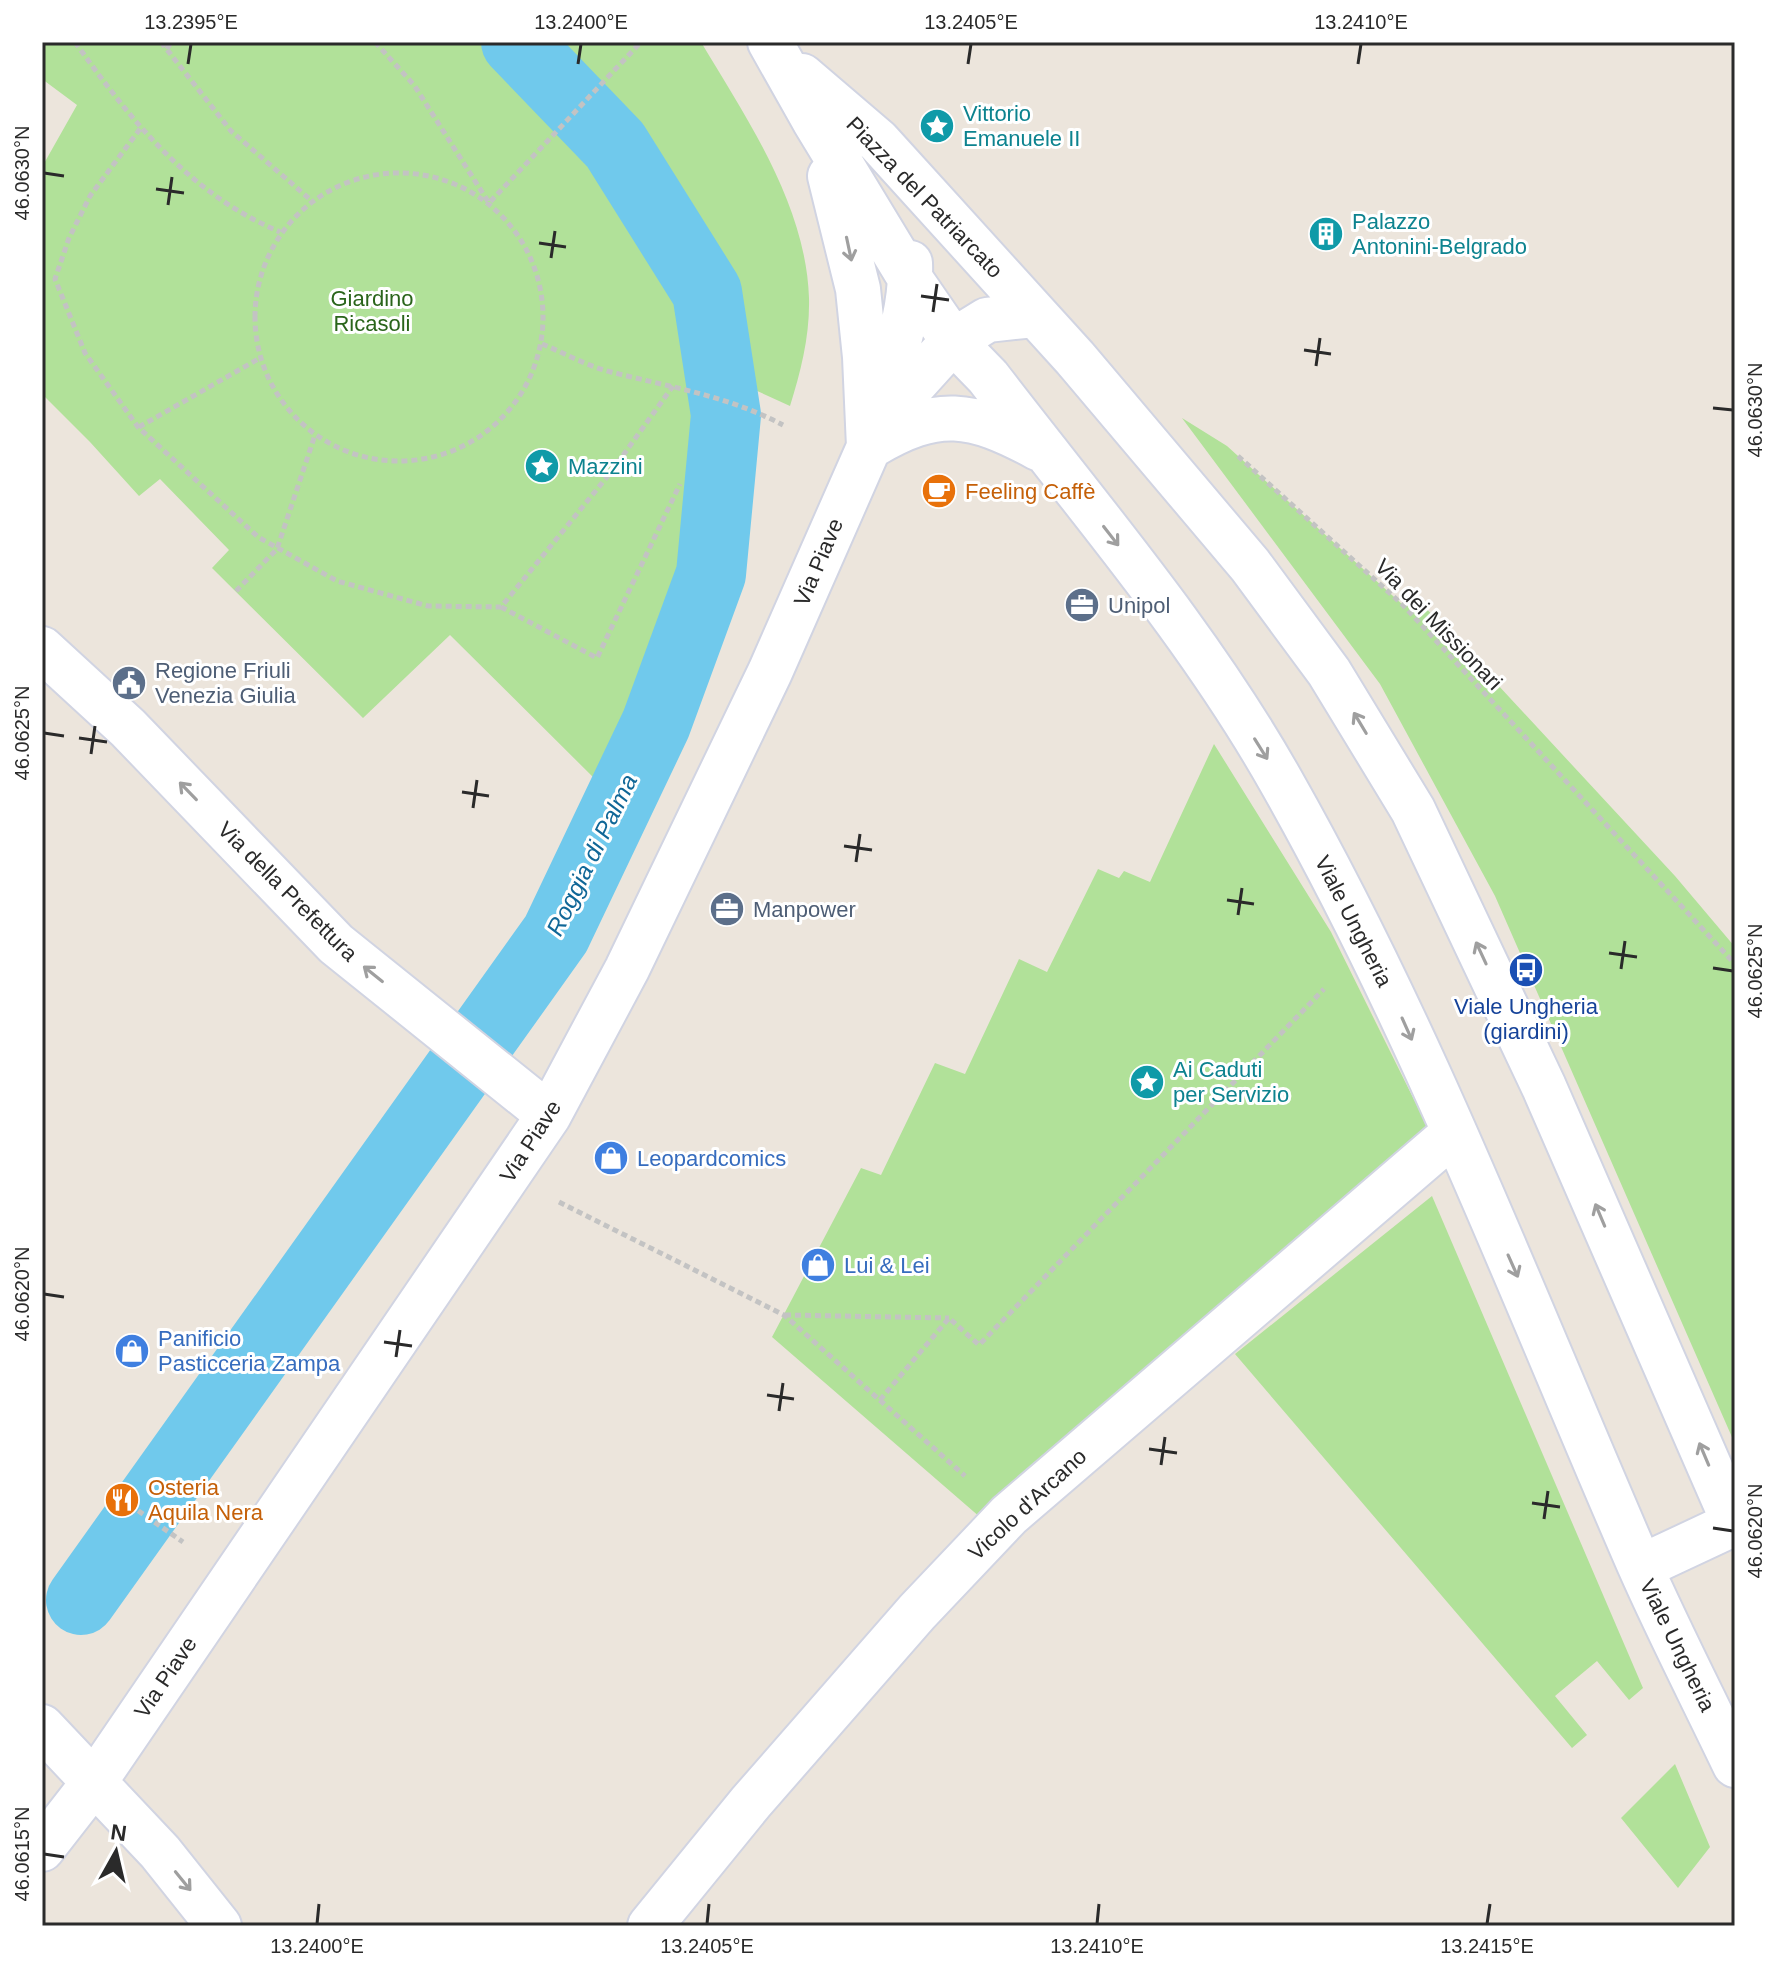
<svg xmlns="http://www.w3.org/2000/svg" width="1777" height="1968" font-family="Helvetica,sans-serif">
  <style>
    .green { fill: #b1e199 }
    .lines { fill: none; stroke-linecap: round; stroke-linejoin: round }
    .canal { stroke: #70c9ec; stroke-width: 70 }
    .minor-casing { stroke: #d1d4e2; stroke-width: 48 }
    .path { stroke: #c3c3c3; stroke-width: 5; stroke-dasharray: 6 4; stroke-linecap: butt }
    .minor { stroke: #fff; stroke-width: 44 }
    .oneway { stroke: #9f9f9f }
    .ticks { fill: none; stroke: #2a2a2a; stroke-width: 3 }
    .labels { text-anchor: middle; stroke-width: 6; stroke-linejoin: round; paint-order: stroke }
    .culture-label { font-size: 22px; fill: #0d838f; stroke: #fff; text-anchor: start }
    .street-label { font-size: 22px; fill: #2a2a2a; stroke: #fff }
    .park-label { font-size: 22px; fill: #2a651b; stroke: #fff }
    .food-label { font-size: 22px; fill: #c56008; stroke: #fff; text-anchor: start }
    .service-label { font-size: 22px; fill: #4e5e75; stroke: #fff; text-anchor: start }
    .transit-label { font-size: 22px; fill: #164399; stroke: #fff }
    .shop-label { font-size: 22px; fill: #366cbe; stroke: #fff; text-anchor: start }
    .water-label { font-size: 24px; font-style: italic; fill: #106797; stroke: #fff }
    .neatline { fill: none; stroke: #2a2a2a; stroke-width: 3 }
    .ticks-label { font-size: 20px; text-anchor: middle; fill: #2a2a2a }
  </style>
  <rect width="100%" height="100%" fill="#ece5dc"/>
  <path class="green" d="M42,42H483L509,65L598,162L681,279L698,328L708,394L692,528L678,593L598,782L450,635L363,718L212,568L229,550L160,479L139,496L90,442L42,394V167L77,105L42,79Z
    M537,42H701C747,119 806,205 809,298C810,335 801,371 790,406L755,390L730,382L720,290L621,129L594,94Z
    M1182,418L1227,446L1403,605L1413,597L1434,616L1675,876L1735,947V1444L1495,896L1380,684Z
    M1214,744L1331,932L1433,1138L981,1518L772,1337L861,1168L881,1175L935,1063L965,1074L1019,959L1047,972L1098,869L1119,878L1124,871L1150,882Z
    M1432,1196L1643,1688L1629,1700L1597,1661L1555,1696L1587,1735L1572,1748L1235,1354Z
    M1675,1764L1710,1847L1678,1888L1621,1818Z"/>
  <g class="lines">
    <path class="canal" d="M81,1600L556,934L656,724L711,574L726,415L707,292L615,145L516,42"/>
    <g class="minor-casing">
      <path id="minor" d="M770,42L814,120L911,280L953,341L988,377C1090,510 1200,637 1282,783C1423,1032 1525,1302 1639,1564C1669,1632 1703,1698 1735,1765
        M802,76L878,141L1075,358L1250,565L1329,672L1413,810L1544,1087L1735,1525
        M830,176L858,289L865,357L869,447
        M880,406C893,360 912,311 910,263
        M871,446C938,406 971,412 1038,448
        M42,649L128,728L336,944L549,1115
        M1641,1567L1735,1523
        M42,1727L160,1852L219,1926
        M42,1849L95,1781L549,1115L627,969L770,672L869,447L905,394L953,341L987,320L1034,315
        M650,1926L751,1802L917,1612L1009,1515L1454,1133"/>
    </g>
    <path class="path" d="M75,42C131,121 190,194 280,232
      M161,42L231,131L312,201
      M375,42L414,85L489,203L641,42
      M167,49L171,42
      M140,129L90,196L69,238L55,279L85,353L138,427L258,537L337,581L428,606L501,607L611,472L673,386
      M255 317a144 144 0 1 1 288 0a144 144 0 1 1-288 0Z
      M542,344C564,353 587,366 611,372C670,387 728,396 783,425
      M139,427L260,358
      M1238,456L1403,605L1735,964
      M236,591L277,549L315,435
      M501,607L597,658L680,484
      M559,1202L784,1315L965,1476
      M785,1315L949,1318
      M880,1400L949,1318L979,1345L1324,989
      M130,1505L183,1542"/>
    <use href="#minor" class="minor"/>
  </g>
  <defs><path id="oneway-shaft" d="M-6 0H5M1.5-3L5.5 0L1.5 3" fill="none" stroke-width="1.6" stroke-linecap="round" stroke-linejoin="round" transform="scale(2)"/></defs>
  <g class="oneway">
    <use href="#oneway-shaft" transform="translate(849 249) rotate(78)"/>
    <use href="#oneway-shaft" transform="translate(1111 536) rotate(52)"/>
    <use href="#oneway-shaft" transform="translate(1360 723) rotate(-121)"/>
    <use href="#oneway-shaft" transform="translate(1261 749) rotate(58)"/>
    <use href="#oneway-shaft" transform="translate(188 791) rotate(-134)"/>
    <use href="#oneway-shaft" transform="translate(1481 953) rotate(-115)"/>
    <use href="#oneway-shaft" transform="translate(373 974) rotate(-141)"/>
    <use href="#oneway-shaft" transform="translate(1407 1029) rotate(66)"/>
    <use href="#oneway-shaft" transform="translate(1600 1215) rotate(-113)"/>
    <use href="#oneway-shaft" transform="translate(1513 1266) rotate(66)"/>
    <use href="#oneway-shaft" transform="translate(1704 1454) rotate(-113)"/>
    <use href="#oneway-shaft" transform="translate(183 1881) rotate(51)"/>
  </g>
  <path class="ticks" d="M188,64L191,44M578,64L581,44M968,64L971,44M1358,64L1361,44M44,173L64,176M156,189L184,193M168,205L172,177M539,243L566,247M551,258L555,231M921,296L949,300M933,312L937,284M1304,350L1331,354M1316,366L1320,338M1713,408L1733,410M44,733L64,736M79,738L107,742M91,754L95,726M462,792L489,796M473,808L477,780M844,846L872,850M856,862L860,834M1227,900L1254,904M1238,915L1242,888M1609,953L1637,957M1713,968L1733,971M1621,969L1625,941M44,1294L64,1297M384,1342L412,1346M396,1357L400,1330M767,1395L794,1399M779,1411L783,1383M1149,1449L1177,1453M1161,1465L1165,1437M1532,1503L1560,1507M1544,1519L1548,1491M1713,1528L1733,1531M44,1854L64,1857M317,1924L319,1904M707,1924L709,1904M1097,1924L1099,1904M1487,1924L1490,1904"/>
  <defs>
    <g id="sight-disc" transform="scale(1.8)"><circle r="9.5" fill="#0f9aa8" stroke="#fff"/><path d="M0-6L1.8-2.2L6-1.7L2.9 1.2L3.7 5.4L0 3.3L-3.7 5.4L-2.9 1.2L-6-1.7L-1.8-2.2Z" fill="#fff"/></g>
    <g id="building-disc" transform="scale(1.8)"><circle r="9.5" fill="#0f9aa8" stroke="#fff"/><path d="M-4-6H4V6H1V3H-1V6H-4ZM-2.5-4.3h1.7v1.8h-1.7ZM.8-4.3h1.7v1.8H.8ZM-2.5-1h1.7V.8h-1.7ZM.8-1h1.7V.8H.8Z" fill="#fff"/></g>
    <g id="cafe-disc" transform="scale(1.8)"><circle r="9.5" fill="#e8710a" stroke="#fff"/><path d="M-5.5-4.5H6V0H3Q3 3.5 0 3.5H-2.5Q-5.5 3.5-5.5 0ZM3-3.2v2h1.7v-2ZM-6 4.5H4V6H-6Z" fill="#fff"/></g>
    <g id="office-disc" transform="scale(1.8)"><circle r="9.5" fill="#5c6f8a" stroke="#fff"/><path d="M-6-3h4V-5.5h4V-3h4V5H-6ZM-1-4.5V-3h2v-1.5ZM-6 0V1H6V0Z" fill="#fff"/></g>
    <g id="civic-disc" transform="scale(1.8)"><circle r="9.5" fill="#5c6f8a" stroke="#fff"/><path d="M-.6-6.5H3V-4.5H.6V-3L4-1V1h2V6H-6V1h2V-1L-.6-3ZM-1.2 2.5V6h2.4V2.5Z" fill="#fff"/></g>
    <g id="bus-disc" transform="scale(1.8)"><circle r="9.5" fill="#1a4fb4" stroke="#fff"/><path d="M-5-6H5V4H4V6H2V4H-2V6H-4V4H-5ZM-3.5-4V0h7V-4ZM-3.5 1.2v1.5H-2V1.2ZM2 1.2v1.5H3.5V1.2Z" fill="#fff"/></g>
    <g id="shop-disc" transform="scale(1.8)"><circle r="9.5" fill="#3f7fe0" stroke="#fff"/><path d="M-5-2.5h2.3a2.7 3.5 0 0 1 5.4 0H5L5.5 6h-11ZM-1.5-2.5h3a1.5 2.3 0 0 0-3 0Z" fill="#fff"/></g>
    <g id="restaurant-disc" transform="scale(1.8)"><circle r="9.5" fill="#e8710a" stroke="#fff"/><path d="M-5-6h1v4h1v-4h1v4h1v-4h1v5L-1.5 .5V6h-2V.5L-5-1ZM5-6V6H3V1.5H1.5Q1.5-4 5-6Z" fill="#fff"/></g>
  </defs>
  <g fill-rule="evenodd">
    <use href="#sight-disc" x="937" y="126"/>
    <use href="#building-disc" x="1326" y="234"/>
    <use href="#sight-disc" x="542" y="466"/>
    <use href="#cafe-disc" x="939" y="491"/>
    <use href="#office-disc" x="1082" y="605"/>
    <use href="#civic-disc" x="129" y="683"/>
    <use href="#office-disc" x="727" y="909"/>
    <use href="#bus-disc" x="1526" y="970"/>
    <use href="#sight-disc" x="1147" y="1082"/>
    <use href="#shop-disc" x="611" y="1158"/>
    <use href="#shop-disc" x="818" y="1265"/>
    <use href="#shop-disc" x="132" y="1351"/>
    <use href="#restaurant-disc" x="122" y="1500"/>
  </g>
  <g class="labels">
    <g class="culture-label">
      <text x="963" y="121">Vittorio<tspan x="963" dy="25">Emanuele II</tspan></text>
      <text x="1352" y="229">Palazzo<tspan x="1352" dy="25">Antonini-Belgrado</tspan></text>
      <text x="568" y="474">Mazzini</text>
      <text x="1173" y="1077">Ai Caduti<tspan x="1173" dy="25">per Servizio</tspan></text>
    </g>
    <g class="street-label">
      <text transform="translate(925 197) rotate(46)" y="8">Piazza del Patriarcato</text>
      <text transform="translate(818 562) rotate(-67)" y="8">Via Piave</text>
      <text transform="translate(1439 624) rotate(46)" y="8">Via dei Missionari</text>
      <text transform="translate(288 891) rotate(45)" y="8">Via della Prefettura</text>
      <text transform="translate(1354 921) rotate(63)" y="8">Viale Ungheria</text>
      <text transform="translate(530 1141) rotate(-57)" y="8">Via Piave</text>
      <text transform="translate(1027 1504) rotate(-43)" y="8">Vicolo d'Arcano</text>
      <text transform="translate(1678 1645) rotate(64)" y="8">Viale Ungheria</text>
      <text transform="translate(165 1677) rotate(-56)" y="8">Via Piave</text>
    </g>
    <g class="park-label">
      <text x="372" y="306">Giardino<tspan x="372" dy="25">Ricasoli</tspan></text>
    </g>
    <g class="food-label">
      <text x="965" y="499">Feeling Caffè</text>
      <text x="148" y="1495">Osteria<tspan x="148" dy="25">Aquila Nera</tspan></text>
    </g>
    <g class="service-label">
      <text x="1108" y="613">Unipol</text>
      <text x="155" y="678">Regione Friuli<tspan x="155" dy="25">Venezia Giulia</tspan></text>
      <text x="753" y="917">Manpower</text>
    </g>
    <g class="transit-label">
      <text x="1526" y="1014">Viale Ungheria<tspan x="1526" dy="25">(giardini)</tspan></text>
    </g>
    <g class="shop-label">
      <text x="637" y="1166">Leopardcomics</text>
      <text x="844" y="1273">Lui &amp; Lei</text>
      <text x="158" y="1346">Panificio<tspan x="158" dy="25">Pasticceria Zampa</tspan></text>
    </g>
    <g class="water-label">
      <text transform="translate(592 855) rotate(-64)" y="8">Roggia di Palma</text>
    </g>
  </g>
  <rect width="1777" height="1968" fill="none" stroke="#ffffff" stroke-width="88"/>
  <g transform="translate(116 1852) rotate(8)" stroke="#ffffff" stroke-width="6" paint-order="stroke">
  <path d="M0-6L14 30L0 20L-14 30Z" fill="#2a2a2a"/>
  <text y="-12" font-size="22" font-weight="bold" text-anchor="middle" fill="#2a2a2a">N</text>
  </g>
  <rect x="44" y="44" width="1689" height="1880" class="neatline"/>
  <g class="ticks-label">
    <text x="191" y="29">13.2395°E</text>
    <text x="581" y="29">13.2400°E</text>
    <text x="971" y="29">13.2405°E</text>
    <text x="1361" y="29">13.2410°E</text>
    <text transform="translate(22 173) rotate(-90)" y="7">46.0630°N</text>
    <text transform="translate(1755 410) rotate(-90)" y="7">46.0630°N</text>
    <text transform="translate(22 733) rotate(-90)" y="7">46.0625°N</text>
    <text transform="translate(1755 971) rotate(-90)" y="7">46.0625°N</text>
    <text transform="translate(22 1294) rotate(-90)" y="7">46.0620°N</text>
    <text transform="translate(1755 1531) rotate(-90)" y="7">46.0620°N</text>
    <text transform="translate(22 1854) rotate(-90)" y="7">46.0615°N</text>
    <text x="317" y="1953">13.2400°E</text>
    <text x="707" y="1953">13.2405°E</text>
    <text x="1097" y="1953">13.2410°E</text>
    <text x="1487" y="1953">13.2415°E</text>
  </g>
</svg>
